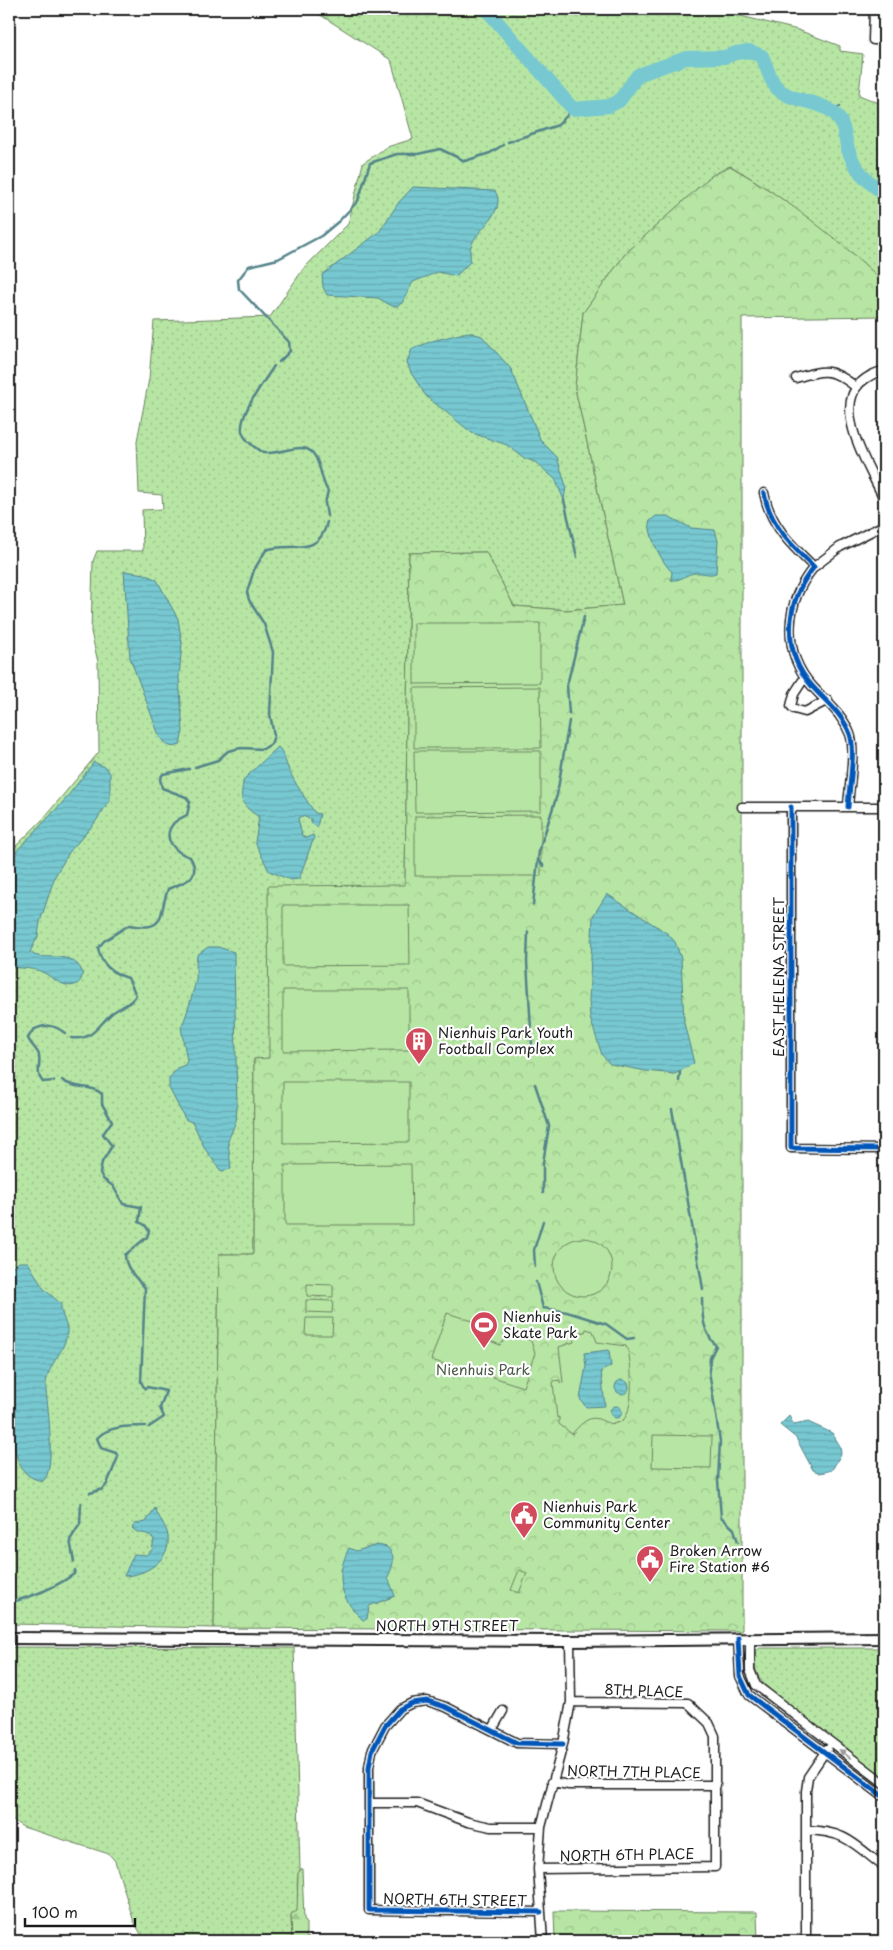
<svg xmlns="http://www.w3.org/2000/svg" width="893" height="1950" font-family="'Playpen Sans',sans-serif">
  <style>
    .grass { fill: url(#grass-dots); stroke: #6a8160 }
    .forest { fill: url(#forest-firs); stroke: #6a8160 }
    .park { fill: url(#park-crowns); stroke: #6a8160 }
    .garden { fill: #b7e6a4; stroke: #6a8160 }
    .water { fill: url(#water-rules); stroke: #538389 }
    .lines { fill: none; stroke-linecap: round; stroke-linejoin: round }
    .stream { stroke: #538389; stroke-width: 2.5 }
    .river { stroke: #77c8d1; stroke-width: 14 }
    .street-casing { stroke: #1c1c1c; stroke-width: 11 }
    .secondary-casing { stroke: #1c1c1c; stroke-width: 14 }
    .street { stroke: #fff; stroke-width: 8 }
    .secondary { stroke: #fff; stroke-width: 10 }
    .cycleway-casing { stroke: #fff; stroke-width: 8 }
    .cycleway { stroke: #0057b8; stroke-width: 5 }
    .oneway { fill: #999 }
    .labels { text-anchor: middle; stroke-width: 4.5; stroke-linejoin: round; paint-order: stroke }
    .street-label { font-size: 14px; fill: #1c1c1c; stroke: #fff }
    .poi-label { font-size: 14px; fill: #1c1c1c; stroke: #fff; text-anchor: start }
    .park-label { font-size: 14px; fill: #4a5945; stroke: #fff }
  </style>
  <defs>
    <pattern id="grass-dots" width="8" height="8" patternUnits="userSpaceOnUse" patternTransform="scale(1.25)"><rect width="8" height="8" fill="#b7e6a4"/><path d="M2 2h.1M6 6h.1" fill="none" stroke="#9dc58d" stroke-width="1.8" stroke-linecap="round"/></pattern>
    <pattern id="forest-firs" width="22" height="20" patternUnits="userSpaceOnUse" patternTransform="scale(1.25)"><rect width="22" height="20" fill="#b7e6a4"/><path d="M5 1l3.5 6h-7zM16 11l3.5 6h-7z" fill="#9dc58d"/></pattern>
    <pattern id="park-crowns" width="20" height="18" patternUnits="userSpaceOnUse" patternTransform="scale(1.25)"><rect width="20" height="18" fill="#b7e6a4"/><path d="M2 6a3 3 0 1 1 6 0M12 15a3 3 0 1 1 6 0" fill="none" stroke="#9dc58d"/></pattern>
    <pattern id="water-rules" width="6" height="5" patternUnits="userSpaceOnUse" patternTransform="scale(1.25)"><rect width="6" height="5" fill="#77c8d1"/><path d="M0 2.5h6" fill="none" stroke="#66abb3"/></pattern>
  </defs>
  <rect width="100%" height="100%" fill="#fff"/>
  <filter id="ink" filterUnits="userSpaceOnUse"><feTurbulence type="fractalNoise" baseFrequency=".02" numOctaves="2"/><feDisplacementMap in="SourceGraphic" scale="10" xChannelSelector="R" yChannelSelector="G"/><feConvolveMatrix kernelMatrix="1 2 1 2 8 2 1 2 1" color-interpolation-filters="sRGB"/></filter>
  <g filter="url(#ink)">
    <path class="grass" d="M311,9H691L705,13L712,9L798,30L840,46V51L863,54L859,95L884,105V282C836,239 786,198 731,166L711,176L625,254L583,313L575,388L623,605L567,610L514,606L486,552L409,553L405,885L269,1059H254L253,1254H219L214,1628L9,1624V853L43,819L99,752L98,662L91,632L93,561L97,551H143L142,510L163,509L162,495L139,493L137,441L149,379L154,321L270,317L304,268L348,224L363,163L387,147L413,139L391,60Z
      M9,1647L294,1648L300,1869C294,1882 300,1898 297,1912L291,1915L292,1941H145L134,1922L115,1861L109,1854L23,1827L9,1818Z
      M760,1648H884V1777L770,1691C759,1679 751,1669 756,1651Z"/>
    <path class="forest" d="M302,1868L304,1919L306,1922V1937L309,1938V1941H292L291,1914L297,1911L298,1873Z"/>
    <path class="park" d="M730,166C786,198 837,238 884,282V316L742,318V1631L214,1628L219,1254H253L254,1059L269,1058L268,886L405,885L409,553L486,552L514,606L567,610L623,605L575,388L583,313L625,254L711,176Z
      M554,1911L757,1912L758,1941H555Z"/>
    <path class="garden" d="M414,623H540V683L414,684Z
      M540,687L541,748H414V688Z
      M414,751H541V811L415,812Z
      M541,815V876H415V816Z
      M283,905H409L410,965L283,966Z
      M283,990H409V1050L283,1051Z
      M283,1082H409V1142L283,1143Z
      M411,1164L412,1225H285V1165Z
      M554 1267a29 29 0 1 1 58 0a29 29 0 1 1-58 0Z
      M307,1284L333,1285V1297L307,1296Z
      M306,1300L333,1301L332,1313L306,1312Z
      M447,1313L479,1323L483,1338L500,1345L505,1340L520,1335L531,1341L535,1353L523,1387L487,1375V1377L431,1360Z
      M306,1318H333L332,1335H305Z
      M586,1329L593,1331L597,1342L626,1346C632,1355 636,1417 620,1422C600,1430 598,1402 572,1434L559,1424V1417L557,1418L553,1383L554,1381L560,1380V1383L563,1382L559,1347L574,1342L575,1333L585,1332Z
      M653,1435L712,1436L711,1468L652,1467Z
      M519,1570L527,1573L519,1593L511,1590Z"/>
    <path class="water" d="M413,187L495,191C508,211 476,230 471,246C469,251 471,257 470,262L456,276L438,272L413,282L402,303L397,306H392L378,298L327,295L323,287L322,275L379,232L399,202Z
      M468,332L482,336L511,369L541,441L557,457L566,486L564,500L555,479L535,462L524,458L507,445L472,433L426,396L411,373L407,362L412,349L432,341Z
      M656,516H668L691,528L715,530L718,541L716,573C709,576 703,572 695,573C685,574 682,581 671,580L672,572C660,560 650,538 649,522Z
      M124,571L145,574L157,580L178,619L182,643L179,677L183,731L180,745C171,749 166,745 160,738L130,658Z
      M278,747C284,752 285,761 288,768C295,784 306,799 315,813L320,814L317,827L311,823V819L302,816L298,818L302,836L306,838L313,835L314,837L299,879L290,880L269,871L255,842L259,817C241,805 239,801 244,779Z
      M94,762L105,767L110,773V800L94,824L70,851L55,876L40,922L38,936L30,952C40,962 63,951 77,964C88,974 80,989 66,985C58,983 53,978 46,974C38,968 19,968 9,967V859L64,801Z
      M607,894L668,934L675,942L681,958L684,1023L694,1063L675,1074L646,1071L610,1064L602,1055L590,1018L589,1000L593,916Z
      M208,947H218L234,952V958L237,1107L236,1121L228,1141L231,1169L221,1171L205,1149L193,1123L185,1119L169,1088V1079L177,1068L185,1065L187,1061L181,1027C185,1022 195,986 196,979C197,971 195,963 197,955Z
      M19,1262H28L43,1288L61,1304C60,1315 68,1323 67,1333C65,1354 44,1366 46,1391C48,1407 56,1472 43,1481C36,1480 28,1477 23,1470C0,1437 9,1314 9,1270Z
      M609,1350L611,1366L601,1371L605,1406L586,1407L580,1399L586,1366L584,1353Z
      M615 1387a7 7 0 1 1 14 0a7 7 0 1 1-14 0Z
      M610 1412a6 6 0 1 1 12 0a6 6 0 1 1-12 0Z
      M789,1416L794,1425L808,1422L832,1433L840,1446L841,1454L832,1470L820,1473L813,1470L796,1438L780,1425Z
      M155,1508C159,1519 166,1525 168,1536C171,1561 145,1575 124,1576L134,1554L146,1555L152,1550L154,1539L147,1534L137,1532L132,1528L135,1524L146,1522Z
      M377,1545L387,1547C397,1557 393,1565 388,1577L395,1596L369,1606L367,1619L363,1620C339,1598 335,1576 349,1548L356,1551Z"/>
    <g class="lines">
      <path class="stream" d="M832,112L840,106
        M508,142L558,125L573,109
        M279,362L290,351L289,342L239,289L238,280L249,266L278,259L321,236L339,221L358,201L370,163L397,154H418L440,149L465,161L490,153L503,145
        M274,366C265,380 239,414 242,431C244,440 255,448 263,453C277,454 288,448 301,448C322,448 319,480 328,491L325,503L327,516
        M564,500L577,557
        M569,714L567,685L584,617
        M195,767L218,760L228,751L241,748L263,749L271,744L274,736L270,714L273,652L264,624L249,600L247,592L254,570L266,550C289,541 319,559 327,522
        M538,860L544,866
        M533,905L539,851L557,795L569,721
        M528,932L527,962L532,1046
        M71,1038C92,1041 98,1026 111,1014C119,1007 131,1005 136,995L128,978C112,973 101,965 98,948L104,941L129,925C167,932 158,916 168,889C184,882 203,879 190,857C176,853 161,839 173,824C176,820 183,817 187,815L190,802L186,797L162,788L160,779L163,774L189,769
        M62,1080C74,1090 91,1084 102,1094V1104L112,1121L103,1134L112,1146L102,1162L100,1173L103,1179L113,1186L123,1204L141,1207L139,1222L145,1225L149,1231L147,1237L125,1255C125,1268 137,1279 145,1288L141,1382L145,1389L147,1387L166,1391L160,1408L164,1417L149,1427
        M54,1081L43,1082C35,1074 41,1065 39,1055C37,1049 30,1044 28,1038L33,1030C46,1024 53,1024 65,1033
        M679,1081L680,1072
        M535,1084L549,1126L543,1163V1193
        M672,1109L703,1289
        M535,1267L534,1250L543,1221
        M536,1282L543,1308L567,1312L606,1324L627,1339L634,1338
        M702,1298C702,1317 703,1331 716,1346L710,1358L709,1371L720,1441L718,1481L721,1517L734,1529L738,1542
        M90,1493L103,1489L107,1484L118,1457L116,1453L101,1448L97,1438C108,1426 129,1426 145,1426
        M74,1562L70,1540L80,1524L81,1503
        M9,1603C33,1596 53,1589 74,1574L75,1570"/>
      <path class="river" d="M486,9L573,109L609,106L619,101L638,75L686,58L725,57L736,53L749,51L762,56C767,67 770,82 779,90C795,103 820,100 835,114C845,124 844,136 848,149C854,168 868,183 884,193"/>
      <g class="street-casing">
        <path id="street" d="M874,9L873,40H884
          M884,371C875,372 867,377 860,383C832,411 871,470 884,499
          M796,378C825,369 832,368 856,387
          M764,493C770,525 791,545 814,567C785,602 781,651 812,686C826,702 842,713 850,734C856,750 849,788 848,807
          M814,567L840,547L884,525
          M805,677L794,694L791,706L794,709L805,712L828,700
          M742,807H884
          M791,807V1148L884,1149
          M738,1638L740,1676L749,1695L884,1797
          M750,1638V1670L756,1685L884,1783
          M492,1730L503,1711
          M552,1782L569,1785H716
          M370,1803H417L468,1822L491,1827H541
          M806,1830C846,1831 854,1844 884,1867
          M538,1869L715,1867V1736L709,1723L688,1703L571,1702
          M541,1912L369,1910V1767L372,1751L385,1726L400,1709L412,1703L427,1701L446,1707L517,1743L563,1744
          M543,1941L538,1869L541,1827L563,1744L571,1702L570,1641
          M806,1941V1791L808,1777L827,1749"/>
      </g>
      <g class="secondary-casing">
        <path id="secondary" d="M9,1638L570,1641L884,1638"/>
      </g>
      <use href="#street" class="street"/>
      <use href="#secondary" class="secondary"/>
      <g class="cycleway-casing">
        <path id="cycleway" d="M764,493C770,525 791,545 814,567C785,602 781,651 812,686C826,702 842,713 850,734C856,750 849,788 848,807
          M791,807V1148L884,1149
          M738,1638L740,1676L749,1695L884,1797
          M541,1912L369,1910V1767L372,1751L385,1726L400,1709L412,1703L427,1701L446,1707L517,1743L563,1744"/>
      </g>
      <use href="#cycleway" class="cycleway"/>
    </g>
    <defs><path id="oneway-solid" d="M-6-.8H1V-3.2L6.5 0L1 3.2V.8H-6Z" transform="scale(1.25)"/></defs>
    <use class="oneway" href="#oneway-solid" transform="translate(845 1754) rotate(-143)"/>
  </g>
  <defs>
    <g id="building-pin" transform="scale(1.4375)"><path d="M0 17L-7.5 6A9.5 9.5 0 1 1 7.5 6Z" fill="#d1495b" stroke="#fff"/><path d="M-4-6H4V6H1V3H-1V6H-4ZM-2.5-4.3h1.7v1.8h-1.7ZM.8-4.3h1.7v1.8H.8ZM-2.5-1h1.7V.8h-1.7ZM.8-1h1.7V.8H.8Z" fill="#fff"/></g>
    <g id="stadium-pin" transform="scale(1.4375)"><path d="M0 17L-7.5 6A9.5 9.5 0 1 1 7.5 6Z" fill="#d1495b" stroke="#fff"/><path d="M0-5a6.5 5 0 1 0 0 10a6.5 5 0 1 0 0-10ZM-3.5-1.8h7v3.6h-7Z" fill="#fff"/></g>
    <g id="civic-pin" transform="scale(1.4375)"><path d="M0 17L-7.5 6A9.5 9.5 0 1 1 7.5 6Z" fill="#d1495b" stroke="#fff"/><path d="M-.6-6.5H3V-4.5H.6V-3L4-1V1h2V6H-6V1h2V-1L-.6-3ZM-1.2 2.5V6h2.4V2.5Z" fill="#fff"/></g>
  </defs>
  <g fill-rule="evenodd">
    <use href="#building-pin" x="419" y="1041"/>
    <use href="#stadium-pin" x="484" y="1325"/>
    <use href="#civic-pin" x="524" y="1515"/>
    <use href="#civic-pin" x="650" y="1559"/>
  </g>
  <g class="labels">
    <g class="street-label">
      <text transform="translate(779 977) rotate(-90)" y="5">EAST HELENA STREET</text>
      <text x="447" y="1631">NORTH 9TH STREET</text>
      <text transform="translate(644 1691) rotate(2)" y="5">8TH PLACE</text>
      <text transform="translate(634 1772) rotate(1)" y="5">NORTH 7TH PLACE</text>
      <text transform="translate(627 1855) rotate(-1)" y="5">NORTH 6TH PLACE</text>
      <text transform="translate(455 1900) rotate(1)" y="5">NORTH 6TH STREET</text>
    </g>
    <g class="poi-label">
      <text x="438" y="1038">Nienhuis Park Youth<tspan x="438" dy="16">Football Complex</tspan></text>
      <text x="503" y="1322">Nienhuis<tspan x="503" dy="16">Skate Park</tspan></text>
      <text x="543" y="1512">Nienhuis Park<tspan x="543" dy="16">Community Center</tspan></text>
      <text x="669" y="1556">Broken Arrow<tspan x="669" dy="16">Fire Station #6</tspan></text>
    </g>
    <g class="park-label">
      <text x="483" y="1375">Nienhuis Park</text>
    </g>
  </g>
  <rect width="893" height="1950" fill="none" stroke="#fff" stroke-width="30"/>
  <rect x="15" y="15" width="863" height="1920" fill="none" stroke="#1c1c1c" stroke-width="2" filter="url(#ink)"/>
  <path d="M25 1918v8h110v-8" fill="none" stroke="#1c1c1c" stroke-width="2.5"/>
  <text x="32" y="1918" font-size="15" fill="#1c1c1c" stroke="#ffffff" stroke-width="4" paint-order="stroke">100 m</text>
</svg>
